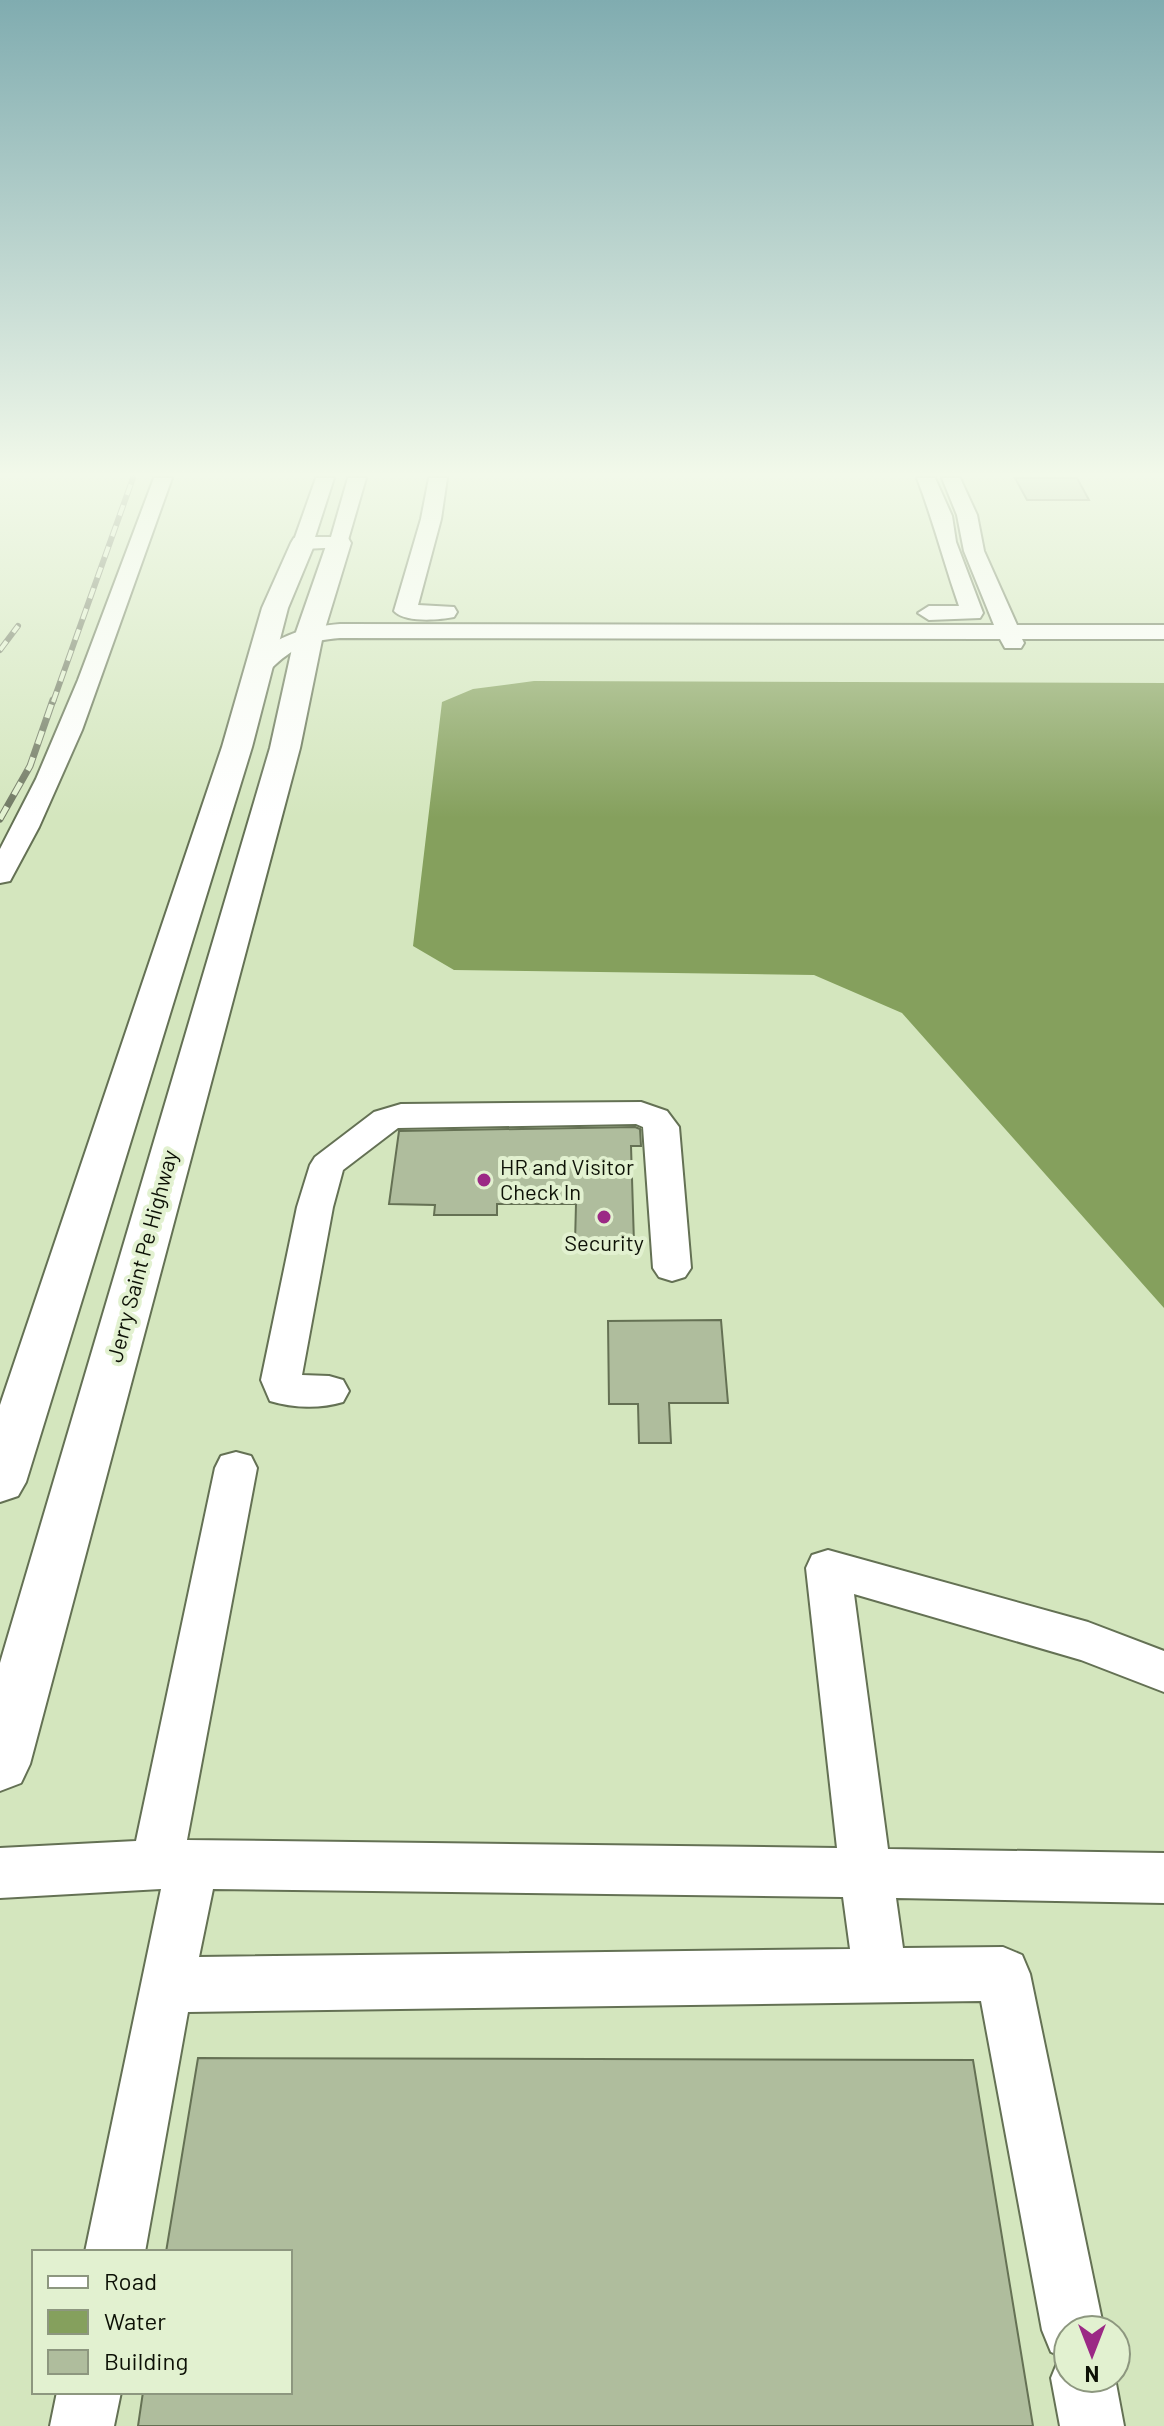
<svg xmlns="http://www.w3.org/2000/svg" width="1164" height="2426" font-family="Barlow,sans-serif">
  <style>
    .built { fill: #d4e6be; fill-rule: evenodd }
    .water { fill: #85a05d }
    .building { fill: #afbd9d; stroke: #657154; stroke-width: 2 }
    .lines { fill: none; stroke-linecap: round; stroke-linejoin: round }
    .minor-casing { stroke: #647154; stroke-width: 4 }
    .major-casing { stroke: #647154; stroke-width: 4 }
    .minor { fill: #fff; fill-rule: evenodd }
    .major { fill: #fff; fill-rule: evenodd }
    .rail-far1-casing { stroke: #707963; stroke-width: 6 }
    .rail-casing { stroke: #707963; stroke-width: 7 }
    .rail-far1 { stroke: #e2f1d0; stroke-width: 4; stroke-dasharray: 11; stroke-linecap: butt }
    .rail { stroke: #e2f1d0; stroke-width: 5; stroke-dasharray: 14; stroke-linecap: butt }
    .poi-dot { fill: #9b2985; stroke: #e2f1d0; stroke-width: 3 }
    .labels { text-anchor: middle; stroke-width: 8; stroke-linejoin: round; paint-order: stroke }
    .poi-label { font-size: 22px; fill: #0d1106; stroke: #e2f1d0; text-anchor: start }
    .street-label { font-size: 22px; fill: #0d1106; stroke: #e2f1d0 }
  </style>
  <rect width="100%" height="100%" fill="#e2f1d0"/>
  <path class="built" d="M0,478H1164V2426H0ZM34,2252H290V2392H34ZM1068,2330H1116V2378H1068Z"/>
  <path class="water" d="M534,681L1164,683V1308L902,1013L814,975L454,970L413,946L442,702L473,689Z"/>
  <path class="building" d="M1015,478H1077L1089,500H1027Z
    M635,1127L640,1129L641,1146H631L634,1243H575L576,1204H497V1215H434L435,1205L389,1204L399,1131Z
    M721,1320L728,1403H669L671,1443H639L638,1404H609L608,1321Z
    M198,2058L973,2060L1033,2426H138L143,2392H290V2252H166Z"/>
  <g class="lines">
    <g class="minor-casing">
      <path id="minor" d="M154,478H172L82,730L39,827L10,881L0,883V849L36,779L78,680Z
        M316,478H334L315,537H331L348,478H366L346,547L303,549L293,543Z
        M429,478H447L441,519L418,605L454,607L457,612L454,617C439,620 405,623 394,611L421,519Z
        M917,478H935L952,516L956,542L983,613L980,618L929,620L918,613L929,606H959C944,563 933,520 917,478Z
        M942,478H960L977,515L984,551L1017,625H1164V639H1022L1024,643L1021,648H1005L1000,639L340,638C308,640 288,650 266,674H250L246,669C269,637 303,627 340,624L994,625L964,551L957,515Z
        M641,1102L667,1111L679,1127L691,1268L685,1277L672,1281L659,1277L653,1268L643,1127L636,1124L398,1128L343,1170L333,1207L302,1375L329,1376L343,1380L349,1391L343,1402C320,1409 293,1408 270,1401L261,1380L297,1207L310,1165L315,1157L374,1112L401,1104Z
        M236,1452L251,1456L257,1468L187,1840L837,1848L806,1568L812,1555L828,1550L1088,1622L1164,1651V1692L1081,1660L854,1594L888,1849L1164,1853V1903L896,1898L903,1948L1003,1947L1022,1955L1030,1974L1104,2330H1068V2378H1115L1124,2426H1060L1051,2378L1060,2356L1051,2352L1042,2330L981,2001L188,2012L145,2252H85L161,1889L0,1898V1848L136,1841L215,1468L221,1456ZM213,1889L843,1897L850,1949L199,1957Z
        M57,2392H121L114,2426H50Z"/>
    </g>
    <g class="major-casing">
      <path id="major" d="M303,536L312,538L315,543L288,608L252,747L26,1482L18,1496L0,1502V1405L222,747L262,608L291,543L294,538Z
        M339,536L348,538L351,543L323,635L300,748L30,1764L21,1783L0,1791V1663L270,748L295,635L327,543L330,538Z"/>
    </g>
    <use href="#minor" class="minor"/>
    <use href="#major" class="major"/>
    <g class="rail-far1-casing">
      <path id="rail-far1" d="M0,650L18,626
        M53,702L133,478"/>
    </g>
    <g class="rail-casing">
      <path id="rail" d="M0,819L30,766L53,700"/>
    </g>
    <use href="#rail-far1" class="rail-far1"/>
    <use href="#rail" class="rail"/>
  </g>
  <linearGradient id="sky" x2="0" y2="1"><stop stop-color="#80acb0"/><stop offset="0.58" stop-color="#f2f9ea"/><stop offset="1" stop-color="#f2f9ea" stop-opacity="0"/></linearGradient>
  <rect width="1164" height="818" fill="url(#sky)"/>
  <g class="poi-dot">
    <circle cx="484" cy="1180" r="8"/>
    <circle cx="604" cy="1217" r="8"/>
  </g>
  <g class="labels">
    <g class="poi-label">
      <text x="500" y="1175">HR and Visitor<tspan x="500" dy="25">Check In</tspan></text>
      <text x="604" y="1251" text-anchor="middle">Security</text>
    </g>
    <g class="street-label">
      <text transform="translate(142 1256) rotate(-75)" y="8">Jerry Saint Pe Highway</text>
    </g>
  </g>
  <rect x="32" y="2250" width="260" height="144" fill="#e2f1d0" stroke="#8d977f" stroke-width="2"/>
  <rect x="48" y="2276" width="40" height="12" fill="#ffffff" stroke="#8d977f" stroke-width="2"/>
  <text x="104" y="2290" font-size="24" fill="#0d1106">Road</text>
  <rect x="48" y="2310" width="40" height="24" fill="#85a05d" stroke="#8d977f" stroke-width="2"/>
  <text x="104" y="2330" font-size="24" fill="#0d1106">Water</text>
  <rect x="48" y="2350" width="40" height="24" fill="#afbd9d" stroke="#8d977f" stroke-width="2"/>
  <text x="104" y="2370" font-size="24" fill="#0d1106">Building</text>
  <g transform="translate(1092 2354) rotate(180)"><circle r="38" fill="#e2f1d0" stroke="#8d977f" stroke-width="2"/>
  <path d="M0-6L14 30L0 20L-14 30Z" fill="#9b2985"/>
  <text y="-12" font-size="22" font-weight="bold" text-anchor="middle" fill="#0d1106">N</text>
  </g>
</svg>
